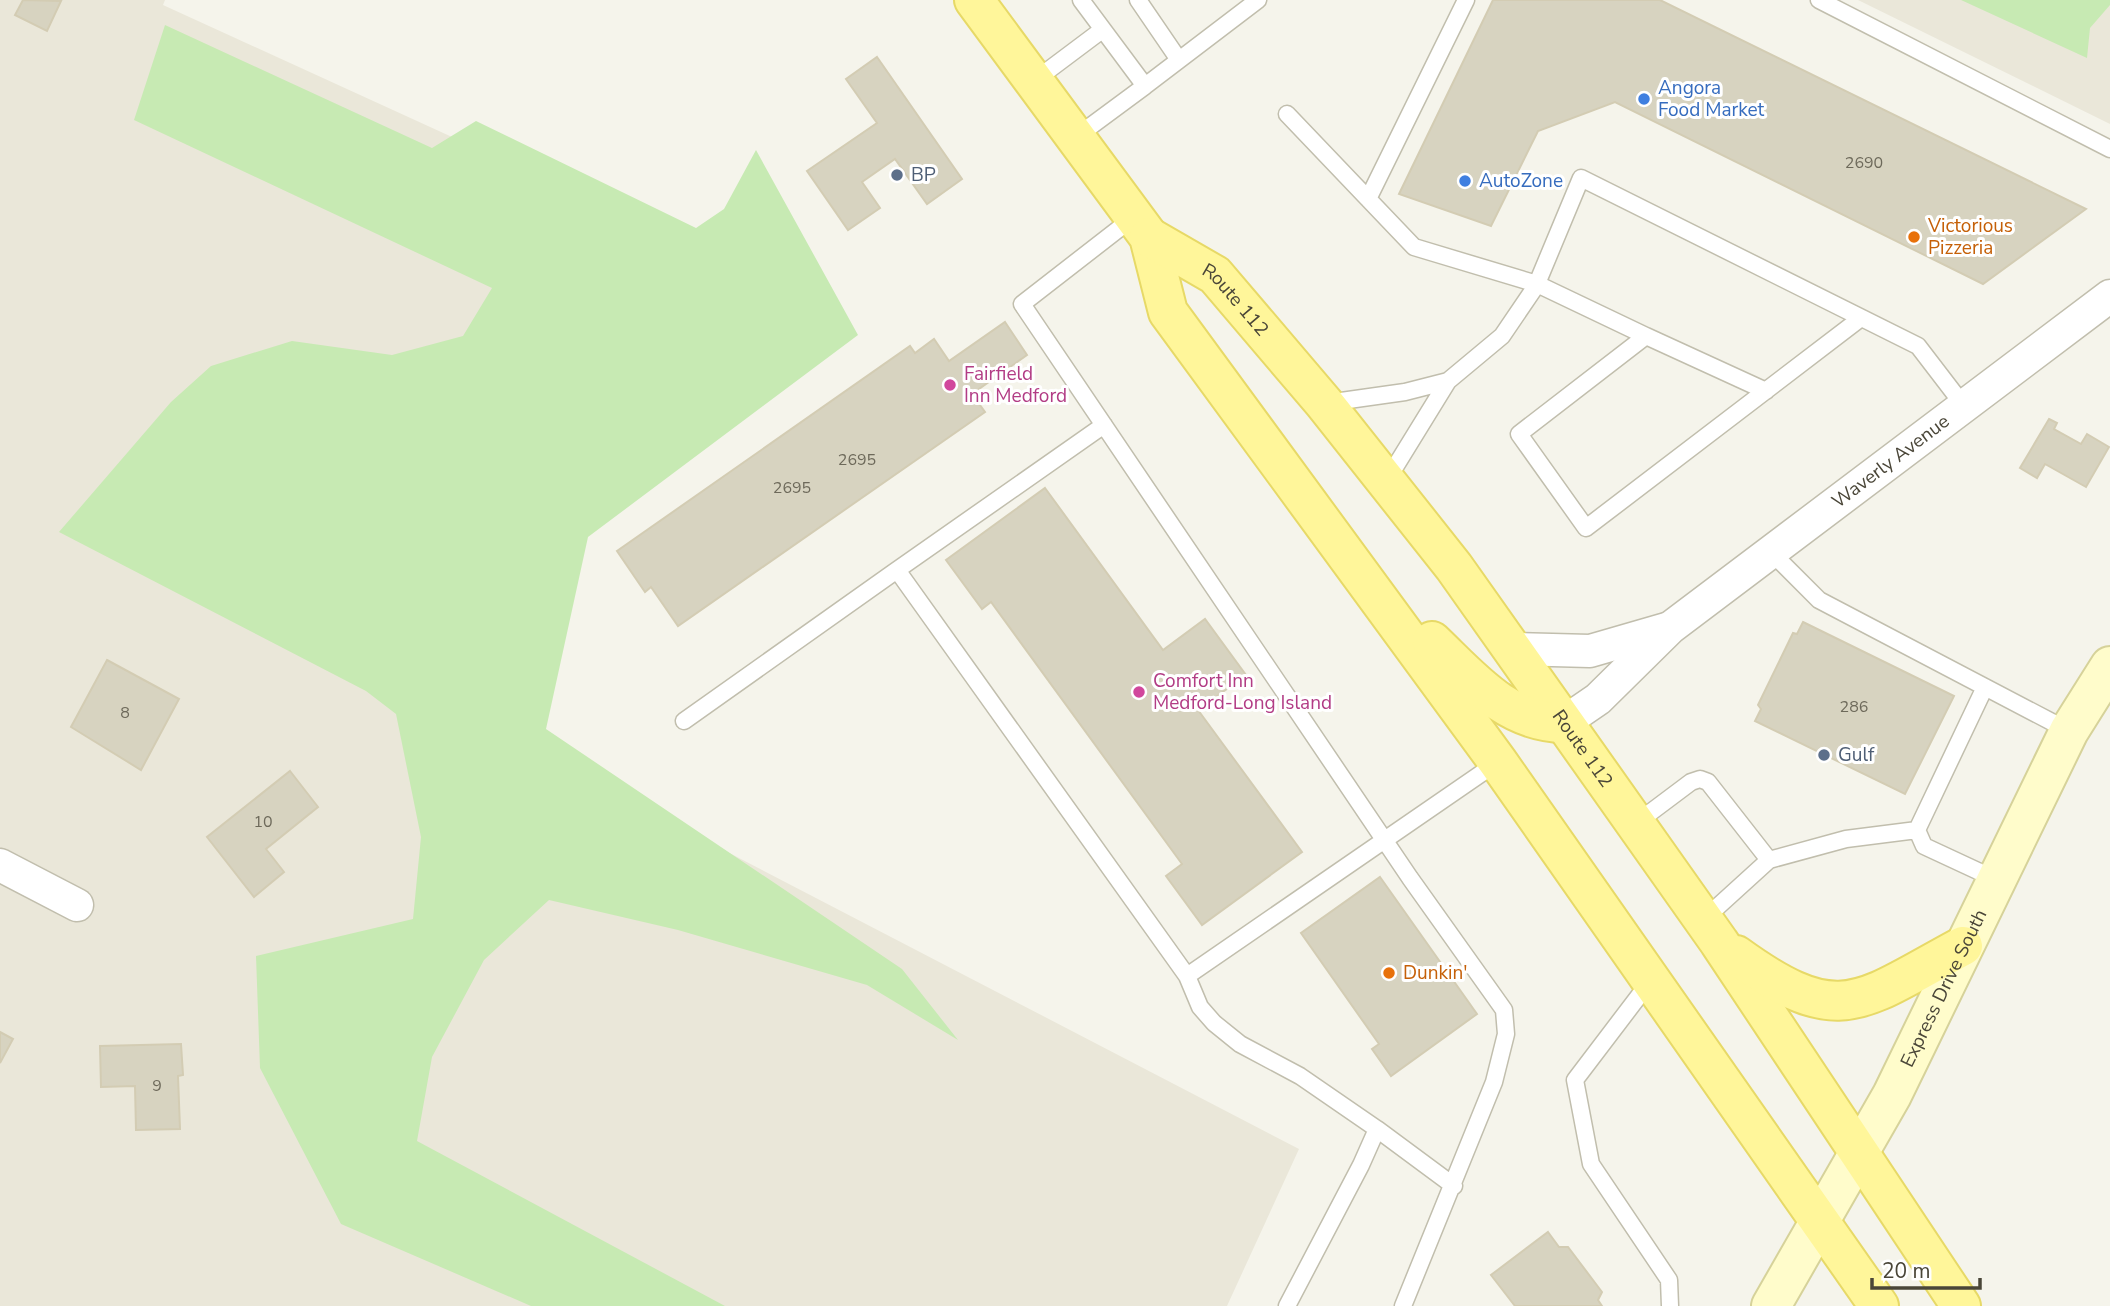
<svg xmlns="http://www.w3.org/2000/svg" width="2110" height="1306" font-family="'Nunito Sans',sans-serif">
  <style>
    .residential { fill: #eae7d9 }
    .green { fill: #c7eab3 }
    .building { fill: #d7d3c0; stroke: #d3ccb3; stroke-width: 2 }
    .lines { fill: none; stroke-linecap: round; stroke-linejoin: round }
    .lane-casing { stroke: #c1bead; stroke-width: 19 }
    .street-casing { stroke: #c1bead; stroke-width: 35 }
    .secondary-casing { stroke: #d6d29a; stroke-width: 42 }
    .primary-casing { stroke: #e7d967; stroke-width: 42 }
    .lane { stroke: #fff; stroke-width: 16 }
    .street { stroke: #fff; stroke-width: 32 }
    .secondary { stroke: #fffccb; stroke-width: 38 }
    .primary { stroke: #fff69a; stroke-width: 38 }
    .shop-dot { fill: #3f7fe0; stroke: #fff; stroke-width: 2.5 }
    .service-dot { fill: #5c6f8a; stroke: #fff; stroke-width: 2.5 }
    .food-dot { fill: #e8710a; stroke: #fff; stroke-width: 2.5 }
    .hotel-dot { fill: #d1479c; stroke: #fff; stroke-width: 2.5 }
    .labels { text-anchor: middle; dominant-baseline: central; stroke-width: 6; stroke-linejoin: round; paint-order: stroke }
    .number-label { font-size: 16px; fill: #6d695a }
    .shop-label { font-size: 19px; fill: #366cbe; stroke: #fff; text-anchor: start }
    .service-label { font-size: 19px; fill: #4e5e75; stroke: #fff; text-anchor: start }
    .food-label { font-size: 19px; fill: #c56008; stroke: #fff; text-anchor: start }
    .street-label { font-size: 19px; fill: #4a4638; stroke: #fff }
    .hotel-label { font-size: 19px; fill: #b23c85; stroke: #fff; text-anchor: start }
  </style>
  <rect width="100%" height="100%" fill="#f5f4eb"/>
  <path class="residential" d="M 0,0 L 165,0 L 163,5 L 682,242 L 568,528 L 512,740 L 1299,1149 L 1227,1306 L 0,1306 Z
    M 1858,0 L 2110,0 L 2110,124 Z"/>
  <path class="green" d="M 1961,0 L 2110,0 L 2110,5 L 2090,28 L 2087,58 Z
    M 165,25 L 432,148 L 476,121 L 696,228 L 724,209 L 756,150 L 858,335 L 588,537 L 546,729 L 902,969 L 958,1040 L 867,985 L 678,930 L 549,900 L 484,960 L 432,1057 L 417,1141 L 725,1306 L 531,1306 L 341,1224 L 260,1068 L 256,956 L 413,919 L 421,837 L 396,714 L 366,691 L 59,532 L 171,402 L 211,366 L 292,341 L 392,355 L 463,336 L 492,288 L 134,120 Z"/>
  <path class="building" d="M 23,0 L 61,1 L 47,31 L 15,15 Z
    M 1493,0 L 1660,0 L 2086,209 L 1983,284 L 1615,102 L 1538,131 L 1491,226 L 1399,194 Z
    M 877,57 L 962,179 L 927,204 L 895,159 L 862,182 L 880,208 L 848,230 L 807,171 L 877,123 L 846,79 Z
    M 1005,322 L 1027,355 L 972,394 L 985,412 L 678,626 L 651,587 L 645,592 L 617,551 L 910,346 L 915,353 L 934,339 L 949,361 Z
    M 2049,419 L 2057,423 L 2054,429 L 2081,444 L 2087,434 L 2109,447 L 2086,487 L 2045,464 L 2037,478 L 2020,468 Z
    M 1045,488 L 1163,650 L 1205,619 L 1246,675 L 1198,710 L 1302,852 L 1202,925 L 1166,876 L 1182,864 L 991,602 L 982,609 L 946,560 Z
    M 1803,622 L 1954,696 L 1905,794 L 1755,721 L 1761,709 L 1758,705 L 1793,633 L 1797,634 Z
    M 107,660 L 179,699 L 141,770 L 71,727 Z
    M 290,771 L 318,807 L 266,849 L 284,872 L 254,897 L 207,837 Z
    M 1380,877 L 1477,1014 L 1391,1076 L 1372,1049 L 1379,1044 L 1301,933 Z
    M 0,1032 L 13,1039 L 0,1063 Z
    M 181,1044 L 183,1075 L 178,1076 L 180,1129 L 136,1130 L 135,1086 L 101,1087 L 100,1046 Z
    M 1548,1232 L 1559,1247 L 1568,1247 L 1602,1292 L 1598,1300 L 1602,1306 L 1515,1306 L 1491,1275 Z"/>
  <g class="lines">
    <defs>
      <path id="lane" d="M 1081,0 L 1145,86 L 1258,0
        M 1138,0 L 1179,60
        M 1819,0 L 2110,149
        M 1034,81 L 1102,30
        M 1287,114 L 1414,247 L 1537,284 L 1646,336 L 1519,434 L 1586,528 L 1861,318
        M 1076,137 L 1145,86
        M 1368,199 L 1466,0
        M 1134,217 L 1022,304 L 1410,878 L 1504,1010 L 1506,1034 L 1494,1082 L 1403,1306
        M 1646,336 L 1766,391
        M 1327,403 L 1405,392 L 1448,381
        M 1104,425 L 897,570 L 1187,976 L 1498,762
        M 1387,480 L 1448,381 L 1502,336 L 1536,286 L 1581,178 L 1918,346 L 1964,406
        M 1771,552 L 1819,600 L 2069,731
        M 1985,687 L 1917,830 L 1924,846 L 1995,879
        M 684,721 L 897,570
        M 1635,824 L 1691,782 L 1700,779 L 1708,782 L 1769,860
        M 1703,920 L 1769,860 L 1846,839 L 1917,830
        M 1187,976 L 1200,1007 L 1214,1023 L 1240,1044 L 1300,1076 L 1377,1129
        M 1651,980 L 1575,1080 L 1591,1164 L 1669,1280 L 1670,1306
        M 1287,1306 L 1361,1165 L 1377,1129 L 1454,1186"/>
      <g id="street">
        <path d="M 1513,649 L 1590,651 L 1666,629"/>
        <path id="s1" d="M 1563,723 L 1598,699 L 1670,628 L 2110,296"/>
        <path d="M 0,865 L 77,905"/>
      </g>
      <g id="secondary">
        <path id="s2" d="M 1771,1306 L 1892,1095 L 2069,731 L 2110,666"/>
      </g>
      <g id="primary">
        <path d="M 974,0 L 1149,237 L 1168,312 L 1498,762 L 1879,1306"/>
        <path id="s3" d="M 1149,237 L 1215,275 L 1324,403 L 1454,567 L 1719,942 L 1961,1306"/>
        <path d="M 1432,641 C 1471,678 1506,722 1563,723"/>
        <path d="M 1736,955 C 1841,1031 1860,1001 1963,946"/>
      </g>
    </defs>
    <use href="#lane" class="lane-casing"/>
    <use href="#street" class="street-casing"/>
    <use href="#secondary" class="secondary-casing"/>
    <use href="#primary" class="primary-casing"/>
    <use href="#lane" class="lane"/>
    <use href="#street" class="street"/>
    <use href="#secondary" class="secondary"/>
    <use href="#primary" class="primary"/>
  </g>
  <g class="shop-dot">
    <circle cx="1644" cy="99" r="7"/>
    <circle cx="1465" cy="181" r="7"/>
  </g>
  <g class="service-dot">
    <circle cx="897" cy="175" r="7"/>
    <circle cx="1824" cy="755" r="7"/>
  </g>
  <g class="food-dot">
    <circle cx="1914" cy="237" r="7"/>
    <circle cx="1389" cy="973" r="7"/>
  </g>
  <g class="hotel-dot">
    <circle cx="950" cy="385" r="7"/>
    <circle cx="1139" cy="692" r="7"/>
  </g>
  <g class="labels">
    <g class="number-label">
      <text x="1864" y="163">2690</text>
      <text x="857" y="460">2695</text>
      <text x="792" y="488">2695</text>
      <text x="1854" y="707">286</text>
      <text x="125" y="713">8</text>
      <text x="263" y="822">10</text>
      <text x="157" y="1086">9</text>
    </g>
    <g class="shop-label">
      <text x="1658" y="88">Angora<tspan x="1658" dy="22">Food Market</tspan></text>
      <text x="1479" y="181">AutoZone</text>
    </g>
    <g class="service-label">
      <text x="911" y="175">BP</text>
      <text x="1838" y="755">Gulf</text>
    </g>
    <g class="food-label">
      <text x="1928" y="226">Victorious<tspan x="1928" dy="22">Pizzeria</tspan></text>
      <text x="1403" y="973">Dunkin'</text>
    </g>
    <g class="street-label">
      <text stroke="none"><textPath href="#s3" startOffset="108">Route 112</textPath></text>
      <text stroke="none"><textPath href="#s1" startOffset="420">Waverly Avenue</textPath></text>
      <text stroke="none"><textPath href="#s3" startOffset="676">Route 112</textPath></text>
      <text stroke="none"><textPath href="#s2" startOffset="362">Express Drive South</textPath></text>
    </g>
    <g class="hotel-label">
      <text x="964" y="374">Fairfield<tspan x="964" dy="22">Inn Medford</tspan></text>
      <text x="1153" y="681">Comfort Inn<tspan x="1153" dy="22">Medford-Long Island</tspan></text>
    </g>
  </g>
  <path d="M1872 1278v10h108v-10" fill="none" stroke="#4a4638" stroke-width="3.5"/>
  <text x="1882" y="1278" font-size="21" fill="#4a4638" stroke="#ffffff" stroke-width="5" paint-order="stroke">20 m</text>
</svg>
